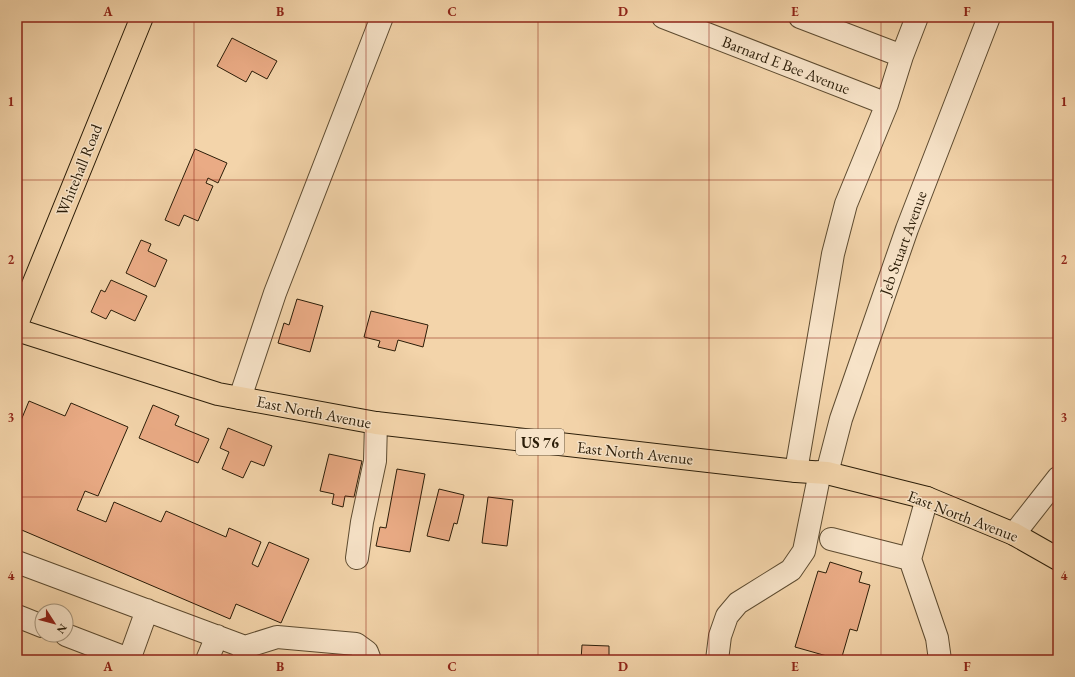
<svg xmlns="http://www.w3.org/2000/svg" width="1075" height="677" font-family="'EB Garamond',serif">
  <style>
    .building { fill: #eaab85; stroke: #2b1d08 }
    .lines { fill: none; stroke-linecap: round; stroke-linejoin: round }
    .minor-casing { stroke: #5d4b30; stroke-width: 24 }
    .major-casing { stroke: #2b1d08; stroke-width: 24 }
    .minor { stroke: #f7e3c8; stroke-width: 22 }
    .major { stroke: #f3d4aa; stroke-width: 22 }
    .grid { fill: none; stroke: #8f2418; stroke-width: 1; stroke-opacity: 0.55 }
    .labels { text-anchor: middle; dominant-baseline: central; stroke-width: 3; stroke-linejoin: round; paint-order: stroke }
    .shield { fill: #f7e3c8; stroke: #685842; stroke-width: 1 }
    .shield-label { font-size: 15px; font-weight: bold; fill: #2b1d08 }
    .street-label { font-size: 16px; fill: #2b1d08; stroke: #f7e3c8 }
    .neatline { fill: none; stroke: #8f2418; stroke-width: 1.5 }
    .grid-label { font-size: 13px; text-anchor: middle; font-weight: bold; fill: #8f2418 }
  </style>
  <rect width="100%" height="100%" fill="#f3d4aa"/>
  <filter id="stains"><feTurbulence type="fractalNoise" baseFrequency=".005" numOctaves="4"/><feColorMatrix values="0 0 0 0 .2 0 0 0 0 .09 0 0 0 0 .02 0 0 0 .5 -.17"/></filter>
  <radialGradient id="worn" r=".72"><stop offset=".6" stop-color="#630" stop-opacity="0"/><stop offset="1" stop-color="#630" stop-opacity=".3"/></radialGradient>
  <path class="building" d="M 232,38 L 277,61 L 267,79 L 252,71 L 246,82 L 217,66 Z
    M 195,149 L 227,163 L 218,183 L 208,178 L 206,183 L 213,186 L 198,221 L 184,215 L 179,226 L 165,220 Z
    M 141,240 L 151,244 L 148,251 L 167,260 L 155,287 L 126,273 Z
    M 111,280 L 147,296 L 135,321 L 111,310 L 106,319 L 91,312 L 101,290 L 105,292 Z
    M 297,299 L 323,306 L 310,352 L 278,343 L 284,323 L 289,325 Z
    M 371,311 L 428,325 L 423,347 L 398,340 L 395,351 L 378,347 L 380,341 L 364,337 Z
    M 29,401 L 65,416 L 71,403 L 128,427 L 98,496 L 85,491 L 77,510 L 106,522 L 114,502 L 161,522 L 166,511 L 226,537 L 229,528 L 261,542 L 252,564 L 258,567 L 269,542 L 309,559 L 281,623 L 236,604 L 230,619 L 17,528 L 17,430 Z
    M 153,405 L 179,416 L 175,425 L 209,439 L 198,463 L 139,438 Z
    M 228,428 L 272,446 L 264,466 L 251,461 L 243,478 L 222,469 L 229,452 L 220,448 Z
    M 329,454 L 362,461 L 354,497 L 345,496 L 343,507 L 332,504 L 334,494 L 320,491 Z
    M 397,469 L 425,474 L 410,552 L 376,546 L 380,527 L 386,528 Z
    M 439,489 L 464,495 L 457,524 L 454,523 L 449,541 L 427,536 Z
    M 488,497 L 513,500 L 507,546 L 482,543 Z
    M 830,562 L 862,572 L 859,582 L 870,585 L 857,631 L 850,629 L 841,660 L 795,647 L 818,571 L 826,573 Z
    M 582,645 L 609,646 L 609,660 L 581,660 Z"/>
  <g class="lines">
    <defs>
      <path id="minor" d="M 663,17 L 887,104
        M 800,17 L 902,56
        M 240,398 L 275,293 L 382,17
        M 796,471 L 833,254 L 846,204 L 887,104 L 902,56 L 917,17
        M 827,473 L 841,419 L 907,229 L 989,17
        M 927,498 L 910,559 L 937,638 L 940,660
        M 1014,534 L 1058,478
        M 831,539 L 910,559
        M 357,558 L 362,522 L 375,461 L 376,423
        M 17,562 L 245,647 L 243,660
        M 17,616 L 42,626
        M 66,635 L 131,660
        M 245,647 L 277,637 L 356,644 L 367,652 L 370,660
        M 129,660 L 147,610
        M 207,660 L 217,636
        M 717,660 L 720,636 L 727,616 L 738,603 L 791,570 L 804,551 L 820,472"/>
      <path id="major" d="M 17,324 L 142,17
        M 17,330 L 218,394 L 376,423 L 796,471 L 827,473 L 927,498 L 1014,534 L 1058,559"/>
    </defs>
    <use href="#minor" class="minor-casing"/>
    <use href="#major" class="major-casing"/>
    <use href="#minor" class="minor"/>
    <use href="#major" class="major"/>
  </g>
  <path class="grid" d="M 194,17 L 194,660M 366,17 L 366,660M 538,17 L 538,660M 709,17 L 709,660M 881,17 L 881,660M 17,180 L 1058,180M 17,338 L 1058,338M 17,497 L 1058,497"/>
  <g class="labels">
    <rect class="shield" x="516" y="429" width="48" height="26" rx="3"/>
    <g class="shield-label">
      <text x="540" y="442">US 76</text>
    </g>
    <g class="street-label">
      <text transform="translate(786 65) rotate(21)">Barnard E Bee Avenue</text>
      <text transform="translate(79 170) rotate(-68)">Whitehall Road</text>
      <text transform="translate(903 243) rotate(-70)">Jeb Stuart Avenue</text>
      <text transform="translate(314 412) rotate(11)">East North Avenue</text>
      <text transform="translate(635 453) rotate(6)">East North Avenue</text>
      <text transform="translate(963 516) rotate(21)">East North Avenue</text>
    </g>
  </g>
  <rect width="1075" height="677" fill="none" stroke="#f3d4aa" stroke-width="44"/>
  <g transform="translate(54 623) rotate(126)"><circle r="19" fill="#f7e3c8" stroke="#a5947b"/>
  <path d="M0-3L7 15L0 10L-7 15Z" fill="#8f2418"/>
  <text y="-6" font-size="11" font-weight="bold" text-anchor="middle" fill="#2b1d08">N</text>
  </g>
  <rect x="22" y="22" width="1031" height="633" class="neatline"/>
  <g class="grid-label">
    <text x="108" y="16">A</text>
    <text x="280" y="16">B</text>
    <text x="452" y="16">C</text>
    <text x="623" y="16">D</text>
    <text x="795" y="16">E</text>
    <text x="967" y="16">F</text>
    <text x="11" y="106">1</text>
    <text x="1064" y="106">1</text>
    <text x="11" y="264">2</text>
    <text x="1064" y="264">2</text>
    <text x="11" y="422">3</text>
    <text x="1064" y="422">3</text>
    <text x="11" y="580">4</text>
    <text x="1064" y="580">4</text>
    <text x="108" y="671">A</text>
    <text x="280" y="671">B</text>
    <text x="452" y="671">C</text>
    <text x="623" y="671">D</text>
    <text x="795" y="671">E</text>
    <text x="967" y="671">F</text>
  </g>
  <rect width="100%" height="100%" filter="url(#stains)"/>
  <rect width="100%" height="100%" fill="url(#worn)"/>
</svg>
